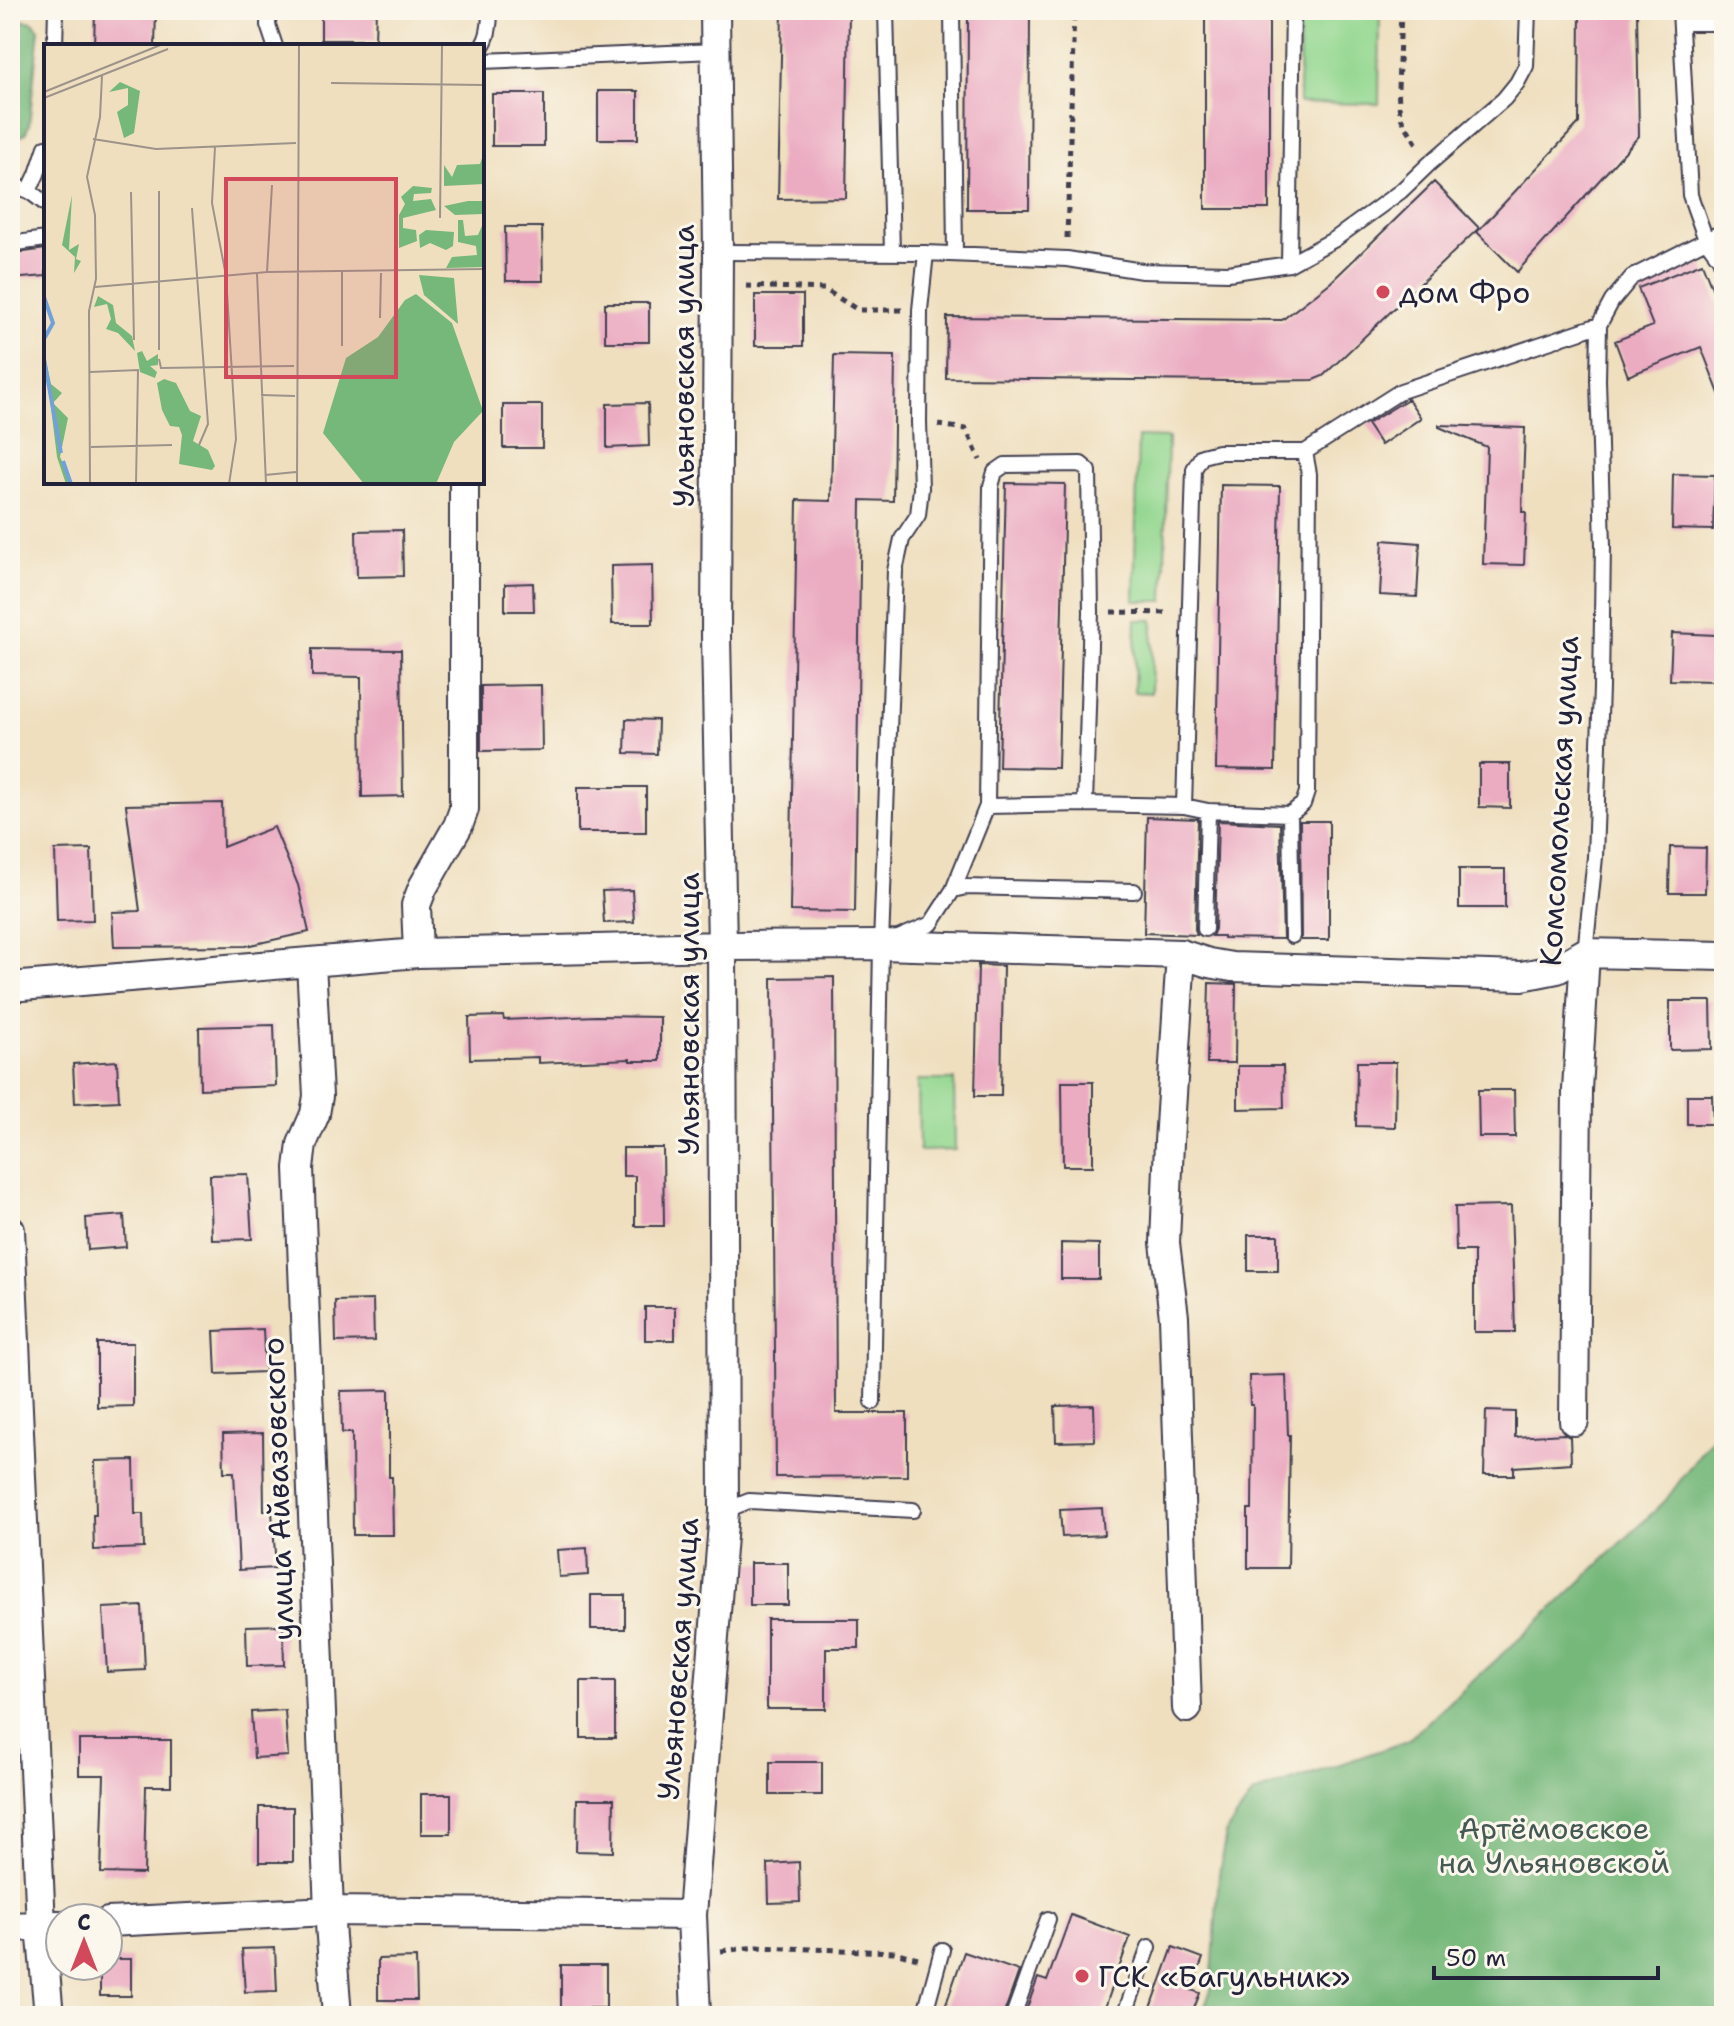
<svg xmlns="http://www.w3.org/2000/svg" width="1734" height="2026" font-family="'Shantell Sans',sans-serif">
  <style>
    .green { fill: #93d78f; stroke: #5a7c65; stroke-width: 2 }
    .forest { fill: #76b87a; stroke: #4c6d5a; stroke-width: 2 }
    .building { fill: #ebacc2 }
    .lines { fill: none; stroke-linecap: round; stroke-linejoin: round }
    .service-casing { stroke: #413e4f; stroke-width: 18 }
    .minor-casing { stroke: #413e4f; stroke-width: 32 }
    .path { stroke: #413e4f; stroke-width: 5; stroke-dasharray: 6 6; stroke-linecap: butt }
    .service { stroke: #fff; stroke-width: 14 }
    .minor { stroke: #fff; stroke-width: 28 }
    .poi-dot { fill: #d1495b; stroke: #fbf7ec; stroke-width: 3 }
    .labels { text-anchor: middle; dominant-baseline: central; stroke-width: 6; stroke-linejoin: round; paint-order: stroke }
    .poi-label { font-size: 30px; fill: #22223b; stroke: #fbf7ec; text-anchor: start }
    .street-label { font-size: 30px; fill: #22223b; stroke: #fbf7ec }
    .park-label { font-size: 30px; fill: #445854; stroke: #fbf7ec }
    .inset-river { fill: none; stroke: #71a1db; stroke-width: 4 }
    .inset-road { fill: none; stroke: #9d938a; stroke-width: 2 }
    .view { fill: #d1495b; fill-opacity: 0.15; stroke: #d1495b; stroke-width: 4 }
    .inset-edge { fill: none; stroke: #22223b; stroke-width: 4 }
  </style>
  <rect width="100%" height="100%" fill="#fbf7ec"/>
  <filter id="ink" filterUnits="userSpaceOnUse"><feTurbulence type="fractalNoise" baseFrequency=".0125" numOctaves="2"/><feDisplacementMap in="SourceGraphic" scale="16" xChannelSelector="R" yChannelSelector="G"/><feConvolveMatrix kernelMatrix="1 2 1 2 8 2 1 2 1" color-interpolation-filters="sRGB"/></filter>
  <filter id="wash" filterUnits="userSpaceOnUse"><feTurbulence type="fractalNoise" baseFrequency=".006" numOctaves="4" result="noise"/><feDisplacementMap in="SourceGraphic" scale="32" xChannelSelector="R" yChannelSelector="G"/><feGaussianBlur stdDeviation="1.8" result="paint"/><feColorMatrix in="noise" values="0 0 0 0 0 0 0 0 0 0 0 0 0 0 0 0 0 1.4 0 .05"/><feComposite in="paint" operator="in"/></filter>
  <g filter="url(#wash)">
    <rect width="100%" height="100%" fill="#efdfbf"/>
    <path class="green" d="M 1300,10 L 1380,10 L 1379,104 L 1299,103 Z
      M 1138,437 L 1168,438 L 1164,601 L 1134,601 Z
      M 1136,620 L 1153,620 L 1151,693 L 1134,692 Z
      M 918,1080 L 954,1080 L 955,1150 L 919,1151 Z"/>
    <path class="forest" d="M 10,19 L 33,22 L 39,29 L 29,125 L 25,134 L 10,142 Z
      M 1724,1421 L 1724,2016 L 1201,2016 L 1211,1990 L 1219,1874 L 1226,1832 L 1253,1794 L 1407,1741 L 1550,1611 L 1665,1501 Z"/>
    <g id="blocks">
      <path class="building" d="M 95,10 L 156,10 L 155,46 L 94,46 Z
        M 321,10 L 376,10 L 375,40 L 321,40 Z
        M 782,10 L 849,10 L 846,198 L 778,199 Z
        M 968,10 L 1030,10 L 1029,209 L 967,209 Z
        M 1205,10 L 1269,10 L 1269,209 L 1205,209 Z
        M 1580,10 L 1637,10 L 1639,136 L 1517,272 L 1477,232 L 1579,123 Z
        M 598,91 L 638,91 L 638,139 L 598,139 Z
        M 492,94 L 544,94 L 544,146 L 492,146 Z
        M 1434,182 L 1479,228 L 1323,376 L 1313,380 L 1231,381 L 946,378 L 947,317 L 1282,320 L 1331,282 Z
        M 505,227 L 542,227 L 543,281 L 506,281 Z
        M 46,249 L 46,276 L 10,279 L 10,254 Z
        M 1702,263 L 1724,318 L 1724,400 L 1722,401 L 1701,347 L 1628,376 L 1615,341 L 1653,326 L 1638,288 Z
        M 755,295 L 803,295 L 803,346 L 755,346 Z
        M 605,303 L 649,303 L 649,342 L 605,342 Z
        M 834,355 L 895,356 L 893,501 L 861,500 L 855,912 L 790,911 L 797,500 L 831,501 Z
        M 1408,399 L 1421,418 L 1381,445 L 1367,424 Z
        M 648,403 L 649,446 L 607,448 L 607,404 Z
        M 503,405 L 542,405 L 542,448 L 503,448 Z
        M 1439,425 L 1525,428 L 1522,512 L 1526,512 L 1524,565 L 1483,564 L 1487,447 L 1439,427 Z
        M 1673,474 L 1715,475 L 1713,530 L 1672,529 Z
        M 1006,483 L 1065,484 L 1058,768 L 999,767 Z
        M 1221,485 L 1280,486 L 1275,770 L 1216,769 Z
        M 402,530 L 403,576 L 357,577 L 356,531 Z
        M 1383,540 L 1420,543 L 1417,597 L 1380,595 Z
        M 652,565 L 653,624 L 612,624 L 611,566 Z
        M 533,583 L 534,611 L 505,611 L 505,584 Z
        M 1672,633 L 1716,635 L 1714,681 L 1670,680 Z
        M 312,649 L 401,650 L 403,796 L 362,797 L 361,677 L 312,676 Z
        M 541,685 L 542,750 L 481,751 L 481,686 Z
        M 626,719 L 658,720 L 657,754 L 625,753 Z
        M 1479,764 L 1510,764 L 1510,808 L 1479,807 Z
        M 578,787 L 646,787 L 646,832 L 578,832 Z
        M 222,803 L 223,847 L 274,827 L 298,885 L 309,932 L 246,946 L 114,947 L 112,912 L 140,911 L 126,805 Z
        M 1147,817 L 1198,819 L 1195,929 L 1197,935 L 1144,933 Z
        M 1218,821 L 1280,824 L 1283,939 L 1223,938 L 1223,936 L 1212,936 L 1215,929 Z
        M 1300,821 L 1329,821 L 1329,940 L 1301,940 Z
        M 1670,847 L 1706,848 L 1705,893 L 1669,893 Z
        M 91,849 L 93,920 L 57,921 L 55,850 Z
        M 1459,869 L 1505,869 L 1505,908 L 1459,908 Z
        M 632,890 L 634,922 L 604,923 L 602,891 Z
        M 978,965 L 1003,966 L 1001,1096 L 975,1096 Z
        M 834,977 L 836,1413 L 907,1413 L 907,1476 L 776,1477 L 772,978 Z
        M 1209,983 L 1236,984 L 1235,1063 L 1207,1063 Z
        M 1670,1001 L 1711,1001 L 1712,1049 L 1670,1050 Z
        M 503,1016 L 504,1020 L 596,1016 L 660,1017 L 660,1061 L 630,1061 L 630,1059 L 538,1063 L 538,1057 L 470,1059 L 469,1017 Z
        M 274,1025 L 276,1086 L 200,1089 L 199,1027 Z
        M 117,1061 L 119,1101 L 75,1103 L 73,1064 Z
        M 1357,1062 L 1396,1062 L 1395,1127 L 1356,1126 Z
        M 1238,1066 L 1283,1066 L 1284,1108 L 1238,1109 Z
        M 1062,1082 L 1093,1082 L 1093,1166 L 1063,1166 Z
        M 1478,1090 L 1514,1090 L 1515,1137 L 1479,1137 Z
        M 1687,1095 L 1712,1095 L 1713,1124 L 1687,1124 Z
        M 623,1148 L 663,1148 L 664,1226 L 635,1226 L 635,1176 L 623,1176 Z
        M 248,1174 L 252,1239 L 212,1240 L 210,1175 Z
        M 1511,1206 L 1515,1332 L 1474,1332 L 1474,1251 L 1456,1251 L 1455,1207 Z
        M 124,1215 L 126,1247 L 88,1250 L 86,1218 Z
        M 1248,1235 L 1278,1235 L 1278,1271 L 1248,1271 Z
        M 1061,1243 L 1099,1244 L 1099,1279 L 1061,1279 Z
        M 373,1300 L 374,1341 L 336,1342 L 335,1301 Z
        M 645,1307 L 675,1307 L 675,1340 L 645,1340 Z
        M 263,1329 L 265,1372 L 216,1374 L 214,1331 Z
        M 97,1343 L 133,1343 L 133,1406 L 97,1407 Z
        M 1286,1375 L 1288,1435 L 1290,1435 L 1288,1568 L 1248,1568 L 1248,1509 L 1252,1509 L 1253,1405 L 1250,1405 L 1249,1376 Z
        M 389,1390 L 389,1477 L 392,1477 L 393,1535 L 353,1535 L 352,1433 L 342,1433 L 341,1391 Z
        M 1094,1405 L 1095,1441 L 1056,1442 L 1055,1406 Z
        M 1486,1411 L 1515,1412 L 1515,1437 L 1564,1434 L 1570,1437 L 1571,1463 L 1514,1467 L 1514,1475 L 1484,1475 Z
        M 263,1433 L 264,1511 L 272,1511 L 276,1568 L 239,1570 L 234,1472 L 224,1472 L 223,1434 Z
        M 134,1460 L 135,1514 L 143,1514 L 144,1548 L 94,1550 L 93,1515 L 96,1515 L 95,1461 Z
        M 1102,1508 L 1104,1535 L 1062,1537 L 1060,1510 Z
        M 587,1548 L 588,1575 L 559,1577 L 557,1550 Z
        M 750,1563 L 788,1563 L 788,1605 L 750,1605 Z
        M 591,1595 L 625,1595 L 625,1629 L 591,1629 Z
        M 142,1606 L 145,1670 L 107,1672 L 103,1608 Z
        M 767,1619 L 859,1619 L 859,1648 L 826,1648 L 826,1709 L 767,1709 Z
        M 283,1625 L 284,1665 L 247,1666 L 246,1626 Z
        M 581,1681 L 615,1681 L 615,1738 L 581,1738 Z
        M 285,1710 L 288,1756 L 254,1758 L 251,1712 Z
        M 79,1740 L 171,1740 L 171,1786 L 146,1786 L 144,1874 L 101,1873 L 104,1775 L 79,1775 Z
        M 770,1762 L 822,1762 L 822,1795 L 770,1795 Z
        M 421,1794 L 451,1794 L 451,1834 L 421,1834 Z
        M 577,1799 L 614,1799 L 613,1852 L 576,1851 Z
        M 259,1807 L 293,1807 L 293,1862 L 259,1862 Z
        M 799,1862 L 800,1902 L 769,1903 L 768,1864 Z
        M 1071,1915 L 1130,1937 L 1102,2016 L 1024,2016 L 1038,1978 L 1047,1981 Z
        M 1173,1947 L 1203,1958 L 1191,1990 L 1200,1993 L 1191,2016 L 1148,2016 Z
        M 275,1948 L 277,1991 L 245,1992 L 242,1949 Z
        M 964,1952 L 1019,1971 L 1003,2016 L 942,2016 Z
        M 416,1958 L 417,2000 L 378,2000 L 378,1959 Z
        M 108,1959 L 131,1959 L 131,1996 L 100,1996 L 100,1966 L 108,1966 Z
        M 561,1965 L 606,1965 L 606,2008 L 561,2008 Z"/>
    </g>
  </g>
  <g filter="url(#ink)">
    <use href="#blocks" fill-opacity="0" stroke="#413e4f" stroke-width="2"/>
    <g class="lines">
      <defs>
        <path id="service" d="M 269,10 L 268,25 L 275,46
          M 886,10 L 892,253
          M 952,10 L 955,254
          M 1680,10 L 1690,195 L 1706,240 L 1720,259 L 1724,271
          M 1681,23 L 1724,23
          M 55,46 L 56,10
          M 482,46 C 489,37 490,22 490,10
          M 482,61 L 715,51
          M 10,184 L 29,191 L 46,204
          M 29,191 L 37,174 L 46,147
          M 10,244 L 46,239
          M 718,252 L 926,253 L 1067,259 L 1142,271 L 1228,273 L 1289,264 L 1335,239 L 1401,191 L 1429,164 L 1504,99 L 1517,83 L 1526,66 L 1528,10
          M 1289,264 L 1293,10
          M 1305,452 L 1401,391 L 1599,325
          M 987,806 L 1085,804 L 1184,806 L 1208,811 L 1290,814 L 1303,804 L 1307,792 L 1309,474 L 1305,452 L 1218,452 L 1202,456 L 1194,469 L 1184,806
          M 1290,814 L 1292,936
          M 953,890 L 966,887 L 1134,891
          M 1205,929 L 1208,811
          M 896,939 L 931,924 L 953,890 L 987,806 L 991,486 L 995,472 L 1005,465 L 1081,464 L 1089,471 L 1091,612 L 1085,804
          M 1585,953 L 1595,857 L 1601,688 L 1603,545 L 1598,380 L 1599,325 L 1612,301 L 1632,277 L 1724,231
          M 873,1402 L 881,945 L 895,571 L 902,539 L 918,515 L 921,488 L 919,422 L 920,310 L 926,253
          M 724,1511 L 749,1501 L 913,1510
          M 924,2016 L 942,1950
          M 1013,2016 L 1048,1919
          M 1124,2016 L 1149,1947"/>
        <path id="minor" d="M 418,953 L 416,905 L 423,887 L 458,826 L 464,809 L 464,482
          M 1181,954 L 1169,1142 L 1165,1243 L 1174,1317 L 1187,1708
          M 311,963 L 318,1096 L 315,1114 L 302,1144 L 299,1168 L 329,1911 L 337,2016
          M 10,987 L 418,953 L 722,946 L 881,945 L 1181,954 L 1209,963 L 1232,967 L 1522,976 L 1557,969 L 1585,953 L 1724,956
          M 10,1230 L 41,1926 L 49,2016
          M 1574,1421 L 1577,1090 L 1585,953
          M 108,1922 L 329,1911 L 692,1915
          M 10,1927 L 59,1925
          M 696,2016 L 692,1915 L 724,1511 L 722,946 L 716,636 L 718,252 L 715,10"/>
      </defs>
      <use href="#service" class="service-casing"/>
      <use href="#minor" class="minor-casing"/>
      <path class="path" d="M 1401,10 L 1398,89 L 1400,116 L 1418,146
        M 1067,238 L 1074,10
        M 746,286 L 824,289 L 858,310 L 902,310
        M 938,425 L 966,429 L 980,460
        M 1111,612 L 1169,613
        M 721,1951 L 757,1947 L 894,1952 L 918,1958"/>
      <use href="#service" class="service"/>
      <use href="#minor" class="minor"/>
    </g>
  </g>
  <g class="poi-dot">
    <circle cx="1383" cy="292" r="8"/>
    <circle cx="1082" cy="1976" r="8"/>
  </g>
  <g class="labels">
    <g class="poi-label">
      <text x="1399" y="292">дом Фро</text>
      <text x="1098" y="1976">ГСК «Багульник»</text>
    </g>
    <g class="street-label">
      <text transform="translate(683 366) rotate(-90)">Ульяновская улица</text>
      <text transform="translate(1559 801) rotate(-87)">Комсомольская улица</text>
      <text transform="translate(688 1014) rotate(-90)">Ульяновская улица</text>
      <text transform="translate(278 1489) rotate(-92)">улица Айвазовского</text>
      <text transform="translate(678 1659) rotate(-86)">Ульяновская улица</text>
    </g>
    <g class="park-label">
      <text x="1554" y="1828">Артёмовское<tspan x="1554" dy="34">на Ульяновской</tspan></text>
    </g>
  </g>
  <g transform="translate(44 44)">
    <rect width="440" height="440" fill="#efdfbf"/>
    <path d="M 76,38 L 96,47 L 90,89 L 80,94 L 73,68 L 84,61 L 84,44 L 65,48 ZM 440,108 L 440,140 L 400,142 L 400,121 L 408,133 L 413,121 L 436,120 ZM 369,142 L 388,144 L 387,149 L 370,150 L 369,157 L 387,155 L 392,166 L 359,174 L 359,184 L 372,186 L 373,197 L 355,204 L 355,171 L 361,160 L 357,153 ZM 28,151 L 25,206 L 35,200 L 32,215 L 37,217 L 30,229 L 31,213 L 18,201 ZM 424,157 L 440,157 L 440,170 L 411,171 L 400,162 ZM 414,176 L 419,176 L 421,192 L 434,191 L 440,177 L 440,223 L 402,224 L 408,213 L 433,211 L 432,202 L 414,198 ZM 382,186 L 410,188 L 409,202 L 402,206 L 386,199 L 376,204 L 375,191 ZM 375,231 L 410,234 L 414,280 L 380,251 ZM 372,250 L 408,279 L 439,367 L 410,398 L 392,440 L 320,440 L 279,389 L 302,314 L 334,293 L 361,256 ZM 54,252 L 69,261 L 72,279 L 88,292 L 91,307 L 74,289 L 62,285 L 67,275 L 63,260 L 50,263 ZM 0,307 L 7,340 L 18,349 L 9,359 L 24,374 L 16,413 L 29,440 L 22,440 L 13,413 ZM 98,307 L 103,317 L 114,310 L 114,321 L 106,322 L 113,328 L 111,334 L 96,328 L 93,309 ZM 120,335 L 132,339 L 146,367 L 157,372 L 149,397 L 164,406 L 171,422 L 168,426 L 135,420 L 138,391 L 135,383 L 126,382 L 118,366 L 113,339 Z" fill="#76b87a"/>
    <path class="inset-river" d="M 0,253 L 9,279 L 0,295M 0,315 L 17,409M 19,417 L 27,440"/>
    <path class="inset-road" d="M 287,39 L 440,41M 0,48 L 119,0M 0,54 L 124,5M 49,95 L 112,105 L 252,99M 171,103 L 168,159 L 182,232 L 192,395 L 185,440M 115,147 L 115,306M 87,148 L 90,296M 148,164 L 164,380 L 155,401M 396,174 L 398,0M 223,228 L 228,141M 298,228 L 298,302M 213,229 L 222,440M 51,243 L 223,228 L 440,225M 336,274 L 337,229M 115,315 L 117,324 L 250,322M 46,328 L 94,326 L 92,440M 217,351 L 251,352M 47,403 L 128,401M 221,431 L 252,428M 46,440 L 45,267 L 52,235 L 51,171 L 43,133 L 56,73 L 58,32M 253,440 L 255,0"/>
    <path class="view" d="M 182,135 L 352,135 L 352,333 L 182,333 Z"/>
    <rect width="440" height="440" class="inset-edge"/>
  </g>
  <rect width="1734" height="2026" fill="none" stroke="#fbf7ec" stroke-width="40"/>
  <g transform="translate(84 1942)"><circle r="38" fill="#fbf7ec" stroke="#a4a2a5" stroke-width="2"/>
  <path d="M0-6L14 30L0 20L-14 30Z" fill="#d1495b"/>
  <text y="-12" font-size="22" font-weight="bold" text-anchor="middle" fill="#22223b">С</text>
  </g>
  <path d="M1434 1966v12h224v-12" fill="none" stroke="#22223b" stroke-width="4"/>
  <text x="1446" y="1966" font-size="24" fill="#22223b" stroke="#fbf7ec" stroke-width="6" paint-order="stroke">50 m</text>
</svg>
